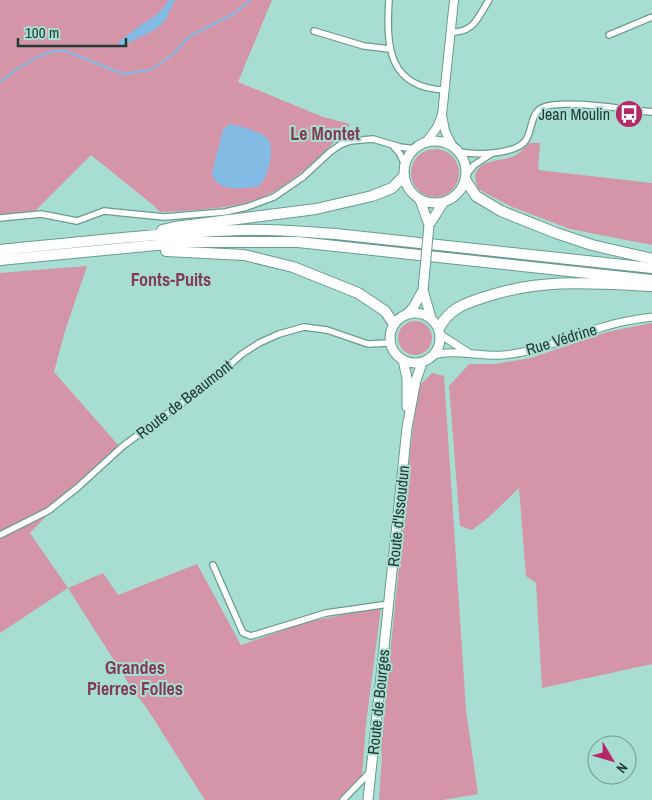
<svg xmlns="http://www.w3.org/2000/svg" width="652" height="800" font-family="'Archivo Narrow',sans-serif">
  <style>
    .green { fill: #d395a7 }
    .water { fill: #82bce5 }
    .lines { fill: none; stroke-linecap: round; stroke-linejoin: round }
    .stream { stroke: #82bce5; stroke-width: 2 }
    .minor-casing { stroke: #689c91; stroke-width: 8 }
    .tertiary-casing { stroke: #689c91; stroke-width: 9 }
    .secondary-casing { stroke: #689c91; stroke-width: 10 }
    .primary-casing { stroke: #689c91; stroke-width: 11 }
    .trunk-casing { stroke: #689c91; stroke-width: 12 }
    .minor { stroke: #fff; stroke-width: 5.5 }
    .tertiary { stroke: #fff; stroke-width: 7 }
    .secondary { stroke: #fff; stroke-width: 8 }
    .primary { stroke: #fff; stroke-width: 9 }
    .trunk { stroke: #fff; stroke-width: 10 }
    .primary-bridge-casing { stroke: #689c91; stroke-width: 11; stroke-linecap: butt }
    .primary-bridge { stroke: #fff; stroke-width: 9 }
    .labels { text-anchor: middle; dominant-baseline: central; stroke-width: 4; stroke-linejoin: round; paint-order: stroke }
    .poi-label { font-size: 16px; fill: #243a35; stroke: #a8ded1; text-anchor: end }
    .street-label { font-size: 16px; fill: #243a35; stroke: #a8ded1 }
    .neighbourhood-label { font-size: 18px; font-weight: bold; fill: #823c55; stroke: #a8ded1 }
  </style>
  <rect width="100%" height="100%" fill="#a8ded1"/>
  <path class="green" d="M 0,0 L 272,0 L 238,82 L 323,117 L 350,124 C 330,149 290,187 259,199 C 231,209 189,211 160,212 L 153,205 L 91,155 L 28,218 L 0,221 Z
    M 529,143 L 540,143 L 538,170 L 652,183 L 652,245 L 570,229 L 512,207 L 478,189 C 465,157 502,163 516,155 C 521,152 525,147 529,143 Z
    M411 173a24 24 0 1 1 48 0a24 24 0 1 1-48 0Z
    M 87,266 L 65,331 L 54,372 L 119,446 L 76,485 L 30,533 L 68,588 L 103,573 L 118,595 L 197,564 L 241,645 L 307,622 L 381,607 L 366,724 L 362,775 L 339,800 L 205,800 L 146,707 L 134,692 L 68,588 L 0,633 L 0,273 Z
    M398 338a17 17 0 1 1 34 0a17 17 0 1 1-34 0Z
    M 652,323 L 652,664 L 542,688 L 536,583 L 526,576 L 519,488 L 488,518 L 472,530 L 460,526 L 449,386 L 469,364 L 495,364 L 531,358 L 607,332 Z
    M 432,373 L 444,376 L 466,710 L 478,794 L 443,800 L 379,800 L 382,757 L 381,747 L 413,425 L 420,385 Z"/>
  <path class="water" d="M 169,0 L 175,0 L 171,9 L 169,11 C 166,31 135,37 121,47 L 118,43 C 125,37 132,31 140,26 C 152,18 161,13 169,0 Z
    M 229,124 C 238,125 260,132 266,137 C 277,146 268,181 257,187 C 242,188 216,193 212,173 L 223,130 Z"/>
  <g class="lines">
    <path class="stream" d="M 0,82 L 17,69 L 40,56 L 54,51 L 66,51 L 123,74 L 151,70 L 172,55 L 190,36 L 235,13 L 250,0"/>
    <defs>
      <path id="minor" d="M 389,0 C 386,46 388,88 445,90
        M 314,31 L 364,46 L 390,49
        M 451,32 C 474,33 478,17 489,0
        M 609,35 L 652,17
        M 394,147 L 400,154 L 405,165
        M 460,152 C 476,155 516,155 526,140 C 533,129 530,112 544,107 C 564,99 628,110 652,112
        M 467,174 L 474,165 L 491,154
        M 0,218 L 41,214 L 77,221 L 104,211 L 164,217 L 225,212 L 247,207 L 274,197 L 303,177 L 330,152 L 340,145 L 350,141 L 373,139 L 400,147 L 415,149
        M 0,535 L 48,511 L 77,488 L 123,446 L 209,383 L 242,354 L 259,343 L 279,334 L 304,327 L 327,330 L 368,344 L 390,343
        M 213,565 L 243,633 L 251,636 L 326,613 L 389,604
        M 343,800 L 371,771"/>
      <path id="tertiary" d="M 441,335 L 469,353
        M 435,355 C 452,349 483,357 503,355 C 538,352 570,336 603,327 C 619,322 636,319 652,317"/>
      <path id="secondary" d="M 442,115 L 445,131 L 452,145
        M 426,142 L 436,129 L 442,115 L 454,0"/>
      <path id="primary" d="M404 172a31 31 0 1 1 62 0a31 31 0 1 1-62 0Z
        M 420,200 L 429,225
        M 429,225 L 443,203
        M 423,290 L 431,318
        M390 338a25 25 0 1 1 50 0a25 25 0 1 1-50 0Z
        M 406,315 L 413,308 L 423,290
        M 403,360 L 407,378 L 407,407
        M 368,800 L 407,428 L 416,380 L 422,363"/>
      <path id="trunk" d="M 466,181 L 476,196 L 501,211 L 556,233 L 592,245 L 652,259
        M 162,230 L 175,227 L 316,209 L 372,196 L 392,188 L 404,176
        M 0,250 C 80,242 160,233 240,230 C 272,229 304,232 336,234 L 652,268
        M 166,251 L 244,255 L 293,267 L 358,293 L 385,311 L 394,324
        M 0,260 L 188,242 L 298,242 L 652,280
        M 439,328 C 450,308 464,304 485,297 C 542,278 593,283 652,286"/>
    </defs>
    <use href="#minor" class="minor-casing"/>
    <use href="#tertiary" class="tertiary-casing"/>
    <use href="#secondary" class="secondary-casing"/>
    <use href="#primary" class="primary-casing"/>
    <use href="#trunk" class="trunk-casing"/>
    <use href="#minor" class="minor"/>
    <use href="#tertiary" class="tertiary"/>
    <use href="#secondary" class="secondary"/>
    <use href="#primary" class="primary"/>
    <use href="#trunk" class="trunk"/>
    <defs>
      <path id="primary-bridge" d="M 423,290 L 429,225"/>
    </defs>
    <use href="#primary-bridge" class="primary-bridge-casing"/>
    <use href="#primary-bridge" class="primary-bridge"/>
  </g>
  <defs>
    <symbol id="bus-disc" viewBox="-11 -11 22 22"><circle r="9.5" fill="#b52a66" stroke="#a8ded1"/><path d="M-5-6H5V4H4V6H2V4H-2V6H-4V4H-5ZM-3.5-4V0h7V-4ZM-3.5 1.2v1.5H-2V1.2ZM2 1.2v1.5H3.5V1.2Z" fill="#fff"/></symbol>
  </defs>
  <g fill-rule="evenodd">
    <use href="#bus-disc" x="613" y="98" width="32" height="32"/>
  </g>
  <g class="labels">
    <g class="poi-label">
      <text x="610" y="114">Jean Moulin</text>
    </g>
    <g class="street-label">
      <text transform="translate(561 339) rotate(-17)">Rue Védrine</text>
      <text transform="translate(184 399) rotate(-38)">Route de Beaumont</text>
      <text transform="translate(398 516) rotate(-84)">Route d'Issoudun</text>
      <text transform="translate(378 702) rotate(-84)">Route de Bourges</text>
    </g>
    <g class="neighbourhood-label">
      <text x="325" y="133">Le Montet</text>
      <text x="171" y="279">Fonts-Puits</text>
      <text x="135" y="667">Grandes<tspan x="135" dy="21">Pierres Folles</tspan></text>
    </g>
  </g>
  <g transform="translate(612 760) rotate(128)"><circle r="24" fill="#a8ded1" stroke="#739c93"/>
  <path d="M0-4L9 19L0 12L-9 19Z" fill="#b52a66"/>
  <text y="-8" font-size="14" font-weight="bold" text-anchor="middle" fill="#243a35">N</text>
  </g>
  <path d="M18 38v8h108v-8" fill="none" stroke="#243a35" stroke-width="2.5"/>
  <text x="25" y="38" font-size="15" fill="#243a35" stroke="#a8ded1" stroke-width="4" paint-order="stroke">100 m</text>
</svg>
